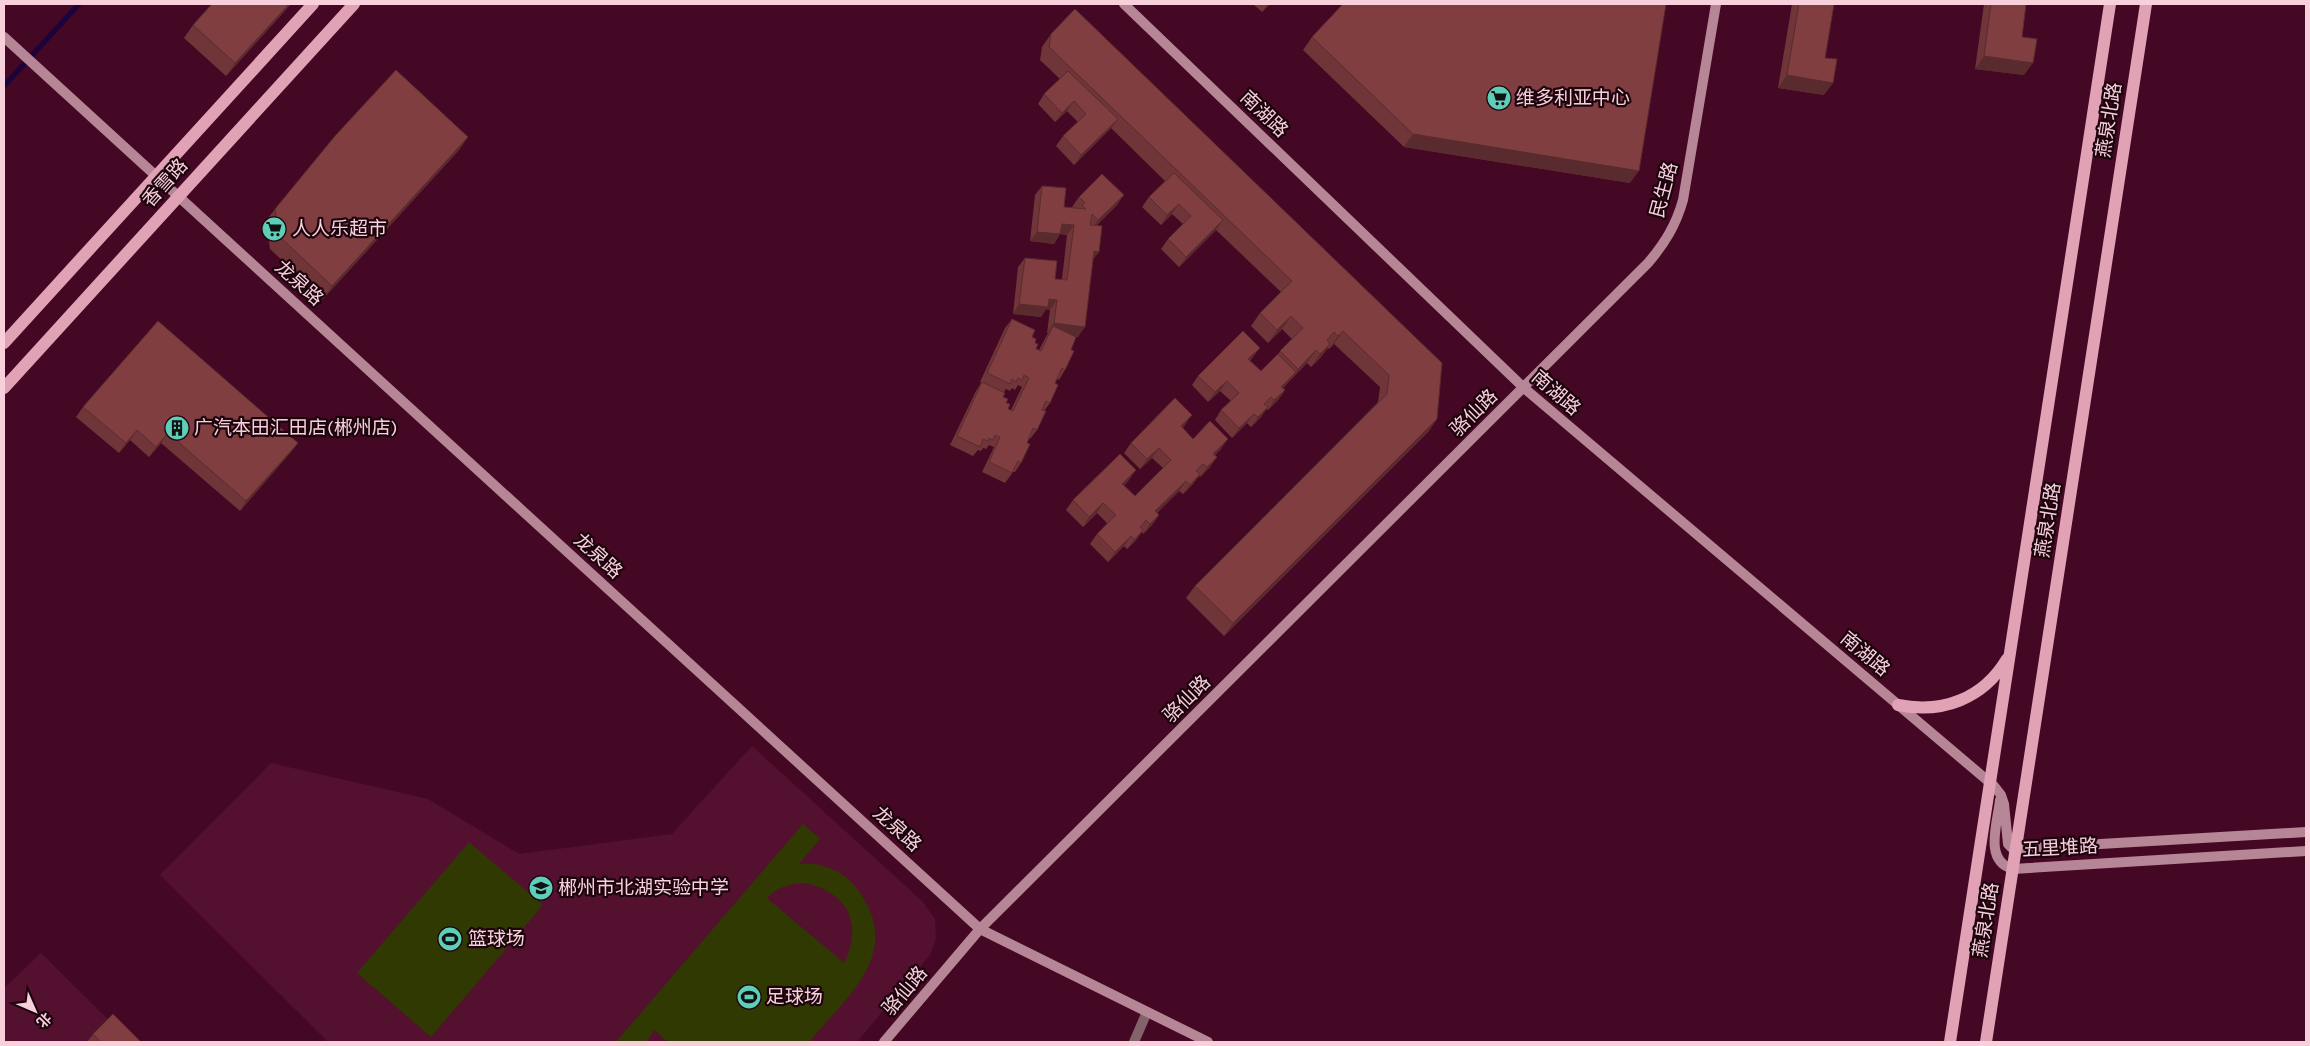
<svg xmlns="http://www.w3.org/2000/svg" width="2310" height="1046" font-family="Karla,'Noto Sans SC',sans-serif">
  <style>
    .built { fill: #53102f }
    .green { fill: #313903; fill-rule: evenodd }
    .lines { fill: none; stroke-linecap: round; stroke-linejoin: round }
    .stream { stroke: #1d033b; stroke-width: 5.5 }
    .street { stroke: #82636c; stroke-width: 10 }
    .secondary { stroke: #b78696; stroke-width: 10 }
    .primary { stroke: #e1a2b6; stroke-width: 12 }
    .wall { fill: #6f3538; fill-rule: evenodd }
    .shaded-wall { fill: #5a2b2e }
    .building { fill: #813e41; stroke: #5a2b2e }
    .labels { text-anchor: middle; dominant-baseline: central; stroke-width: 4.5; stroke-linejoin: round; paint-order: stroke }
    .poi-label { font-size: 19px; fill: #f7d0dc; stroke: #1c040d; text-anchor: start }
    .street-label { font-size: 19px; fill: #f7d0dc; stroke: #1c040d }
  </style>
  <rect width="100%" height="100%" fill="#440824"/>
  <path class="built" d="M 752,746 L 922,901 L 935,919 L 936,939 L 930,955 L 857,1042 L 328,1042 L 160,875 L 271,763 L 428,799 L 519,854 L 672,834 Z
    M 41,953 L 131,1042 L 4,1042 L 4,988 Z"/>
  <path class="green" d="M 803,824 L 820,839 L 799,864 C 817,861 842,870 854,885 C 907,950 850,993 809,1042 L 668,1042 L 654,1030 L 647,1042 L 616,1042 ZM 804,883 C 847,891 864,924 844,963 L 767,898 C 777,887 789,884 804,883 Z
    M 469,842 L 543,905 L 431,1037 L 357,973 Z"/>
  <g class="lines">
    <path class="stream" d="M 4,86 L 79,4"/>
    <path class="street" d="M 1134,1042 L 1147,1012"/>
    <path class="secondary" d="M 1124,4 L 1524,388 L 1994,786 L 2001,795 L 2004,804 L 2008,844 L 2013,849 L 2306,832
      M 4,37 L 980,929 L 1208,1042
      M 2000,800 C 1998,822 1983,861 2013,869 L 2306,851
      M 884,1042 L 980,929 L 1648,263 C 1665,243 1676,225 1683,200 L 1716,4"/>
    <path class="primary" d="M 4,343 L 313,4
      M 4,388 L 354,4
      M 1898,705 C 1942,714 1983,699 2007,659
      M 1950,1042 L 2110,4
      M 1986,1042 L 2146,4"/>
  </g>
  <path class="wall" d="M 212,4 L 291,4 L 226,76 L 184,38 L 193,25 Z
    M 1253,4 L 1270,4 L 1262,12 Z
    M 1792,4 L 1834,4 L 1825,58 L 1824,95 L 1778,88 Z
    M 1984,4 L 2026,4 L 2022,37 L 2024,75 L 1975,69 Z
    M 1051,34 L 1437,419 L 1428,432 L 1224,636 L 1186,598 L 1195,586 L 1378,402 L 1380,387 L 1334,344 L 1329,349 L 1328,348 L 1321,357 L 1311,367 L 1307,363 L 1283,388 L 1285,390 L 1278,400 L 1268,410 L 1266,409 L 1261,417 L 1251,427 L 1247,423 L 1232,438 L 1215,420 L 1221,410 L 1231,401 L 1220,391 L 1208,402 L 1192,385 L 1198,376 L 1253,357 L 1250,361 L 1261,371 L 1278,354 L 1292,339 L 1282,329 L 1268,343 L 1251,326 L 1260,313 L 1281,292 L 1216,230 L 1179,267 L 1161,249 L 1168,239 L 1183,224 L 1172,214 L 1161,225 L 1142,207 L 1149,197 L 1165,181 L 1111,128 L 1074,165 L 1056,146 L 1063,136 L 1078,122 L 1067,111 L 1055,122 L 1038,104 L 1044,94 L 1060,79 L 1040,60 L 1042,47 Z
    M 1312,37 L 1630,183 L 1404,147 L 1303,50 Z
    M 468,137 L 459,150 L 323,299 L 270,249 L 266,221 L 275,209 Z
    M 1042,186 L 1064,207 L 1073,208 L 1072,207 L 1079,197 L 1117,205 L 1096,226 L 1093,261 L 1078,337 L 1074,336 L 1065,370 L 1059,380 L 1057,379 L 1055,383 L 1050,403 L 1044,411 L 1037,430 L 1030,439 L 1029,438 L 1027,443 L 1021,463 L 1015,472 L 1013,472 L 1005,483 L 982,472 L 994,447 L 989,445 L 986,449 L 983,448 L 981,451 L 978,450 L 973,456 L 950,445 L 976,391 L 981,383 L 980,382 L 1005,328 L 1012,319 L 1032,337 L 1035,343 L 1036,349 L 1039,350 L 1048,333 L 1047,333 L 1050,310 L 1046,309 L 1041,317 L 1013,314 L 1018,267 L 1025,258 L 1055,279 L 1062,279 L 1067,235 L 1060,234 L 1054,244 L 1030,241 L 1035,195 ZM 1018,385 L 1022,387 L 1011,410 L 1008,409 L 1006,403 L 1003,397 L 1004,392 L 1006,389 L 1010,391 L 1012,388 L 1015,390 Z
    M 83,407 L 298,443 L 291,452 L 240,511 L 161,443 L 149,457 L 130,440 L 119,453 L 76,417 Z
    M 1185,425 L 1182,428 L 1193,439 L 1221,449 L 1215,455 L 1217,457 L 1210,467 L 1200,477 L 1199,476 L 1193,484 L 1183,494 L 1179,491 L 1157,513 L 1159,515 L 1152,525 L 1143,534 L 1142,532 L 1136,540 L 1127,549 L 1124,546 L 1108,562 L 1090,544 L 1097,534 L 1107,523 L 1097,513 L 1083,527 L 1066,510 L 1073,500 L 1129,480 L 1124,485 L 1135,496 L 1163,468 L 1152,458 L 1140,469 L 1124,453 L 1131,443 Z
    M 93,1034 L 141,1042 L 87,1042 Z"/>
  <path class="shaded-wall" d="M 289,4 L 291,4 L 226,76 L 235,63 Z
    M 1268,4 L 1270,4 L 1262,12 Z
    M 1984,56 L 2033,63 L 2024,75 L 1975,69 Z
    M 1787,75 L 1833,83 L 1824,95 L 1778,88 Z
    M 1074,101 L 1067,111 L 1055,122 L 1062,113 Z
    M 1118,119 L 1111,128 L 1074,165 L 1081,155 Z
    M 1413,134 L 1639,171 L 1630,183 L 1404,147 Z
    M 468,137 L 459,150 L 323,299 L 332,286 Z
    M 1124,195 L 1117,205 L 1091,230 L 1098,220 Z
    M 1179,204 L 1172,214 L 1161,225 L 1167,215 Z
    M 1223,220 L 1216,230 L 1179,267 L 1186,257 Z
    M 1062,224 L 1074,225 L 1067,235 L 1060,234 L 1054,244 L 1030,241 L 1037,232 Z
    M 1094,251 L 1099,252 L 1092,261 Z
    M 1049,299 L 1057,300 L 1050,310 L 1046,309 L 1041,317 L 1013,314 L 1019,304 Z
    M 1291,316 L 1282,329 L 1268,343 L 1277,330 Z
    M 1054,323 L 1085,327 L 1078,337 L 1050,333 L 1053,326 L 1048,333 L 1047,333 Z
    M 1343,331 L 1334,344 L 1329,349 L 1338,336 Z
    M 1330,344 L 1321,357 L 1311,367 L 1320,354 Z
    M 1260,348 L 1253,357 L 1242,369 L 1248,359 Z
    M 1316,350 L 1307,363 L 1274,396 L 1281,387 Z
    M 1227,381 L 1220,391 L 1208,402 L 1215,392 Z
    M 1285,390 L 1278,400 L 1268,410 L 1274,400 Z
    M 1268,407 L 1261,417 L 1251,427 L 1258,417 Z
    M 1254,414 L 1247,423 L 1232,438 L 1239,428 Z
    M 1192,415 L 1185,425 L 1174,436 L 1181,426 Z
    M 1437,419 L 1428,432 L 1224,636 L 1233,623 Z
    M 137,430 L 130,440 L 119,453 L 126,443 Z
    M 168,433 L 161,443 L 149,457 L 156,447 Z
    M 1228,439 L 1221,449 L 1207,464 L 1213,454 Z
    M 298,443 L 291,452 L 240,511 L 246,501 Z
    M 1159,448 L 1152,458 L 1140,469 L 1147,459 Z
    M 1217,457 L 1210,467 L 1200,477 L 1207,467 Z
    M 1136,470 L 1129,480 L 1115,494 L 1122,484 Z
    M 1200,474 L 1193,484 L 1183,494 L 1190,485 Z
    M 1186,481 L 1179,491 L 1149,521 L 1155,511 Z
    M 1103,503 L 1097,513 L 1083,527 L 1089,517 Z
    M 1159,515 L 1152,525 L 1143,534 L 1150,524 Z
    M 1143,530 L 1136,540 L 1127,549 L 1134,540 Z
    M 1131,536 L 1124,546 L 1108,562 L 1115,552 Z"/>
  <path class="building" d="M 212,4 L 289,4 L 235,63 L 193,25 Z
    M 1343,4 L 1666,4 L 1639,171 L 1413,134 L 1312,37 Z
    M 1799,4 L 1834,4 L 1825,58 L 1837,59 L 1833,83 L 1787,75 Z
    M 1991,4 L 2026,4 L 2022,37 L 2037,39 L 2033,63 L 1984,56 Z
    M 1075,9 L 1442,363 L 1437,419 L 1233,623 L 1195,586 L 1387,394 L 1389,375 L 1343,331 L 1338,336 L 1334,332 L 1327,340 L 1330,344 L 1320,354 L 1316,350 L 1298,369 L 1280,351 L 1303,328 L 1291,316 L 1277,330 L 1260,313 L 1292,281 L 1049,47 L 1051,34 Z
    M 396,70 L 468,137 L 332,286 L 279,236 L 275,209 L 335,136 Z
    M 1068,71 L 1118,119 L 1081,155 L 1063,136 L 1086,114 L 1074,101 L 1062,113 L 1044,94 Z
    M 1174,173 L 1223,220 L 1186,257 L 1168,239 L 1191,216 L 1179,204 L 1167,215 L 1149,197 Z
    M 1102,174 L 1124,195 L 1098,220 L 1092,214 L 1090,225 L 1102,226 L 1099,252 L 1094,251 L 1085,327 L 1054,323 L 1057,300 L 1049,299 L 1048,307 L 1019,304 L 1025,258 L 1057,261 L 1055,279 L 1067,280 L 1074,225 L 1062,224 L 1060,234 L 1037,232 L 1042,186 L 1066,188 L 1064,207 L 1086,209 L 1082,205 L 1085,203 L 1079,197 Z
    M 1012,319 L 1035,330 L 1032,337 L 1036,339 L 1035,343 L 1038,344 L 1036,349 L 1041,351 L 1053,326 L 1076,337 L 1071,350 L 1074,351 L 1065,370 L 1062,368 L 1055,383 L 1058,385 L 1050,403 L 1046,401 L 1042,410 L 1046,411 L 1037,430 L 1033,428 L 1027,443 L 1030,444 L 1021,463 L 1018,461 L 1012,473 L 989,462 L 1000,437 L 995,435 L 993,440 L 989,438 L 988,441 L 983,439 L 980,447 L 957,436 L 982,382 L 1005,393 L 1003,397 L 1008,399 L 1006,403 L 1010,404 L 1008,409 L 1013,411 L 1029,378 L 1024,375 L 1022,380 L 1018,378 L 1016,382 L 1012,379 L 1010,384 L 987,373 Z
    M 158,321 L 298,443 L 246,501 L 168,433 L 156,447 L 137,430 L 126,443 L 83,407 Z
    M 1243,331 L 1260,348 L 1248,359 L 1261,371 L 1278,354 L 1296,372 L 1281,387 L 1285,390 L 1274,400 L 1271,397 L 1264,404 L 1268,407 L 1258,417 L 1254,414 L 1239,428 L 1221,410 L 1239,393 L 1227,381 L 1215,392 L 1198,376 Z
    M 1175,398 L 1192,415 L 1181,426 L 1193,439 L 1210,421 L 1228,439 L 1213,454 L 1217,457 L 1207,467 L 1203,464 L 1196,471 L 1200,474 L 1190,485 L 1186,481 L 1155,511 L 1159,515 L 1150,524 L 1146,520 L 1140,527 L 1143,530 L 1134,540 L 1131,536 L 1115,552 L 1097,534 L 1116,515 L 1103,503 L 1089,517 L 1073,500 L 1120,454 L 1136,470 L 1122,484 L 1135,496 L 1171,460 L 1159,448 L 1147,459 L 1131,443 Z
    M 113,1014 L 141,1042 L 101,1042 L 93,1034 Z"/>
  <defs>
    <symbol id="supermarket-disc" viewBox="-11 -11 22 22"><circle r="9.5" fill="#5eceb8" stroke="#1c040d"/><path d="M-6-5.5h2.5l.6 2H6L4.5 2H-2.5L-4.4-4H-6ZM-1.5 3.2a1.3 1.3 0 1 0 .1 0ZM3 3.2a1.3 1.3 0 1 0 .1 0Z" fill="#111"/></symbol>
    <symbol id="building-disc" viewBox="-11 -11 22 22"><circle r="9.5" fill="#5eceb8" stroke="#1c040d"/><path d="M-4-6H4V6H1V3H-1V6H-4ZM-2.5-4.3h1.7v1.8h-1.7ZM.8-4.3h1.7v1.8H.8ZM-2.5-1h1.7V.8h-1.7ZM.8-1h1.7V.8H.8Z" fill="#111"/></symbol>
    <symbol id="school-disc" viewBox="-11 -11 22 22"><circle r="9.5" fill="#5eceb8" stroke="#1c040d"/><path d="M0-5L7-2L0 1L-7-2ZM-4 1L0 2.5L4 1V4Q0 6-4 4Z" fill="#111"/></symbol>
    <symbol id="stadium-disc" viewBox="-11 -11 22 22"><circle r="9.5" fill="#5eceb8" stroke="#1c040d"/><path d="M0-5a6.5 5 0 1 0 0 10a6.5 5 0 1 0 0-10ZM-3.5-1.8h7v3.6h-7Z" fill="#111"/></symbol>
  </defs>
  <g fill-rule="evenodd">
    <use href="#supermarket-disc" x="1485" y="84" width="28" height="28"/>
    <use href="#supermarket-disc" x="260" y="215" width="28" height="28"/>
    <use href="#building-disc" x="163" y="414" width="28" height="28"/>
    <use href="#school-disc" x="527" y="874" width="28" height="28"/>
    <use href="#stadium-disc" x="436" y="925" width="28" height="28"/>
    <use href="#stadium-disc" x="735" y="983" width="28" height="28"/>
  </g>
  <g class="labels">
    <g class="poi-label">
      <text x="1516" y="98">维多利亚中心</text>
      <text x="292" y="229">人人乐超市</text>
      <text x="194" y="428">广汽本田汇田店(郴州店)</text>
      <text x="558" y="888">郴州市北湖实验中学</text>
      <text x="468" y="939">篮球场</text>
      <text x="766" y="997">足球场</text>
    </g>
    <g class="street-label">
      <text transform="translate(1264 114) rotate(44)">南湖路</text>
      <text transform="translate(2109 120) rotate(-81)">燕泉北路</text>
      <text transform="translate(165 183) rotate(-48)">香雪路</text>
      <text transform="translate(1664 190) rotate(-75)">民生路</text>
      <text transform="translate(299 283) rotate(42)">龙泉路</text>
      <text transform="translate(1556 393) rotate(41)">南湖路</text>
      <text transform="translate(1474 413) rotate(-45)">骆仙路</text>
      <text transform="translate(2048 520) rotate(-81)">燕泉北路</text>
      <text transform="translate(598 556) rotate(42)">龙泉路</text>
      <text transform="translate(1865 654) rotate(40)">南湖路</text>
      <text transform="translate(1187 699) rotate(-45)">骆仙路</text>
      <text transform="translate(897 829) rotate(42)">龙泉路</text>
      <text transform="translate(2060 848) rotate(-3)">五里堆路</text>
      <text transform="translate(1986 920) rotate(-81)">燕泉北路</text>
      <text transform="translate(905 991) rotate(-50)">骆仙路</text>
    </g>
  </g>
  <rect width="2310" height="1046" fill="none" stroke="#f7d0dc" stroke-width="10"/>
  <g transform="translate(35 1011) rotate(135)" stroke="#1c040d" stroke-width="4" paint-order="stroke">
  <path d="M0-4L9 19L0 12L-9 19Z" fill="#f7d0dc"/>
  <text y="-8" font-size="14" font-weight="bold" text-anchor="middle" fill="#f7d0dc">北</text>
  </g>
</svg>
